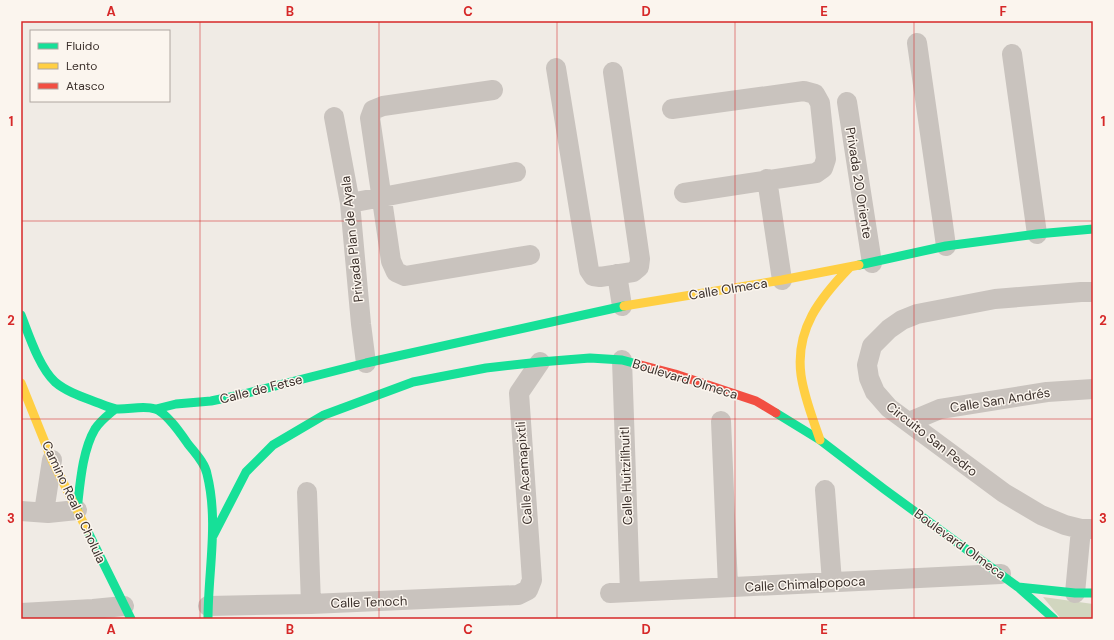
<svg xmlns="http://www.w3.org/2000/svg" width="1114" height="640" font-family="'DM Sans',sans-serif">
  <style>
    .green { fill: #d1d6bf }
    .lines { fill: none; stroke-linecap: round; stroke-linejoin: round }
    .street { stroke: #c9c3be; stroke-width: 20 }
    .fast { stroke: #16e098; stroke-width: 9 }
    .slow { stroke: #ffcf43; stroke-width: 9 }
    .jam { stroke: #f24e42; stroke-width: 9 }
    .grid { fill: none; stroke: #d62828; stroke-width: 1; stroke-opacity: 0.55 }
    .labels { text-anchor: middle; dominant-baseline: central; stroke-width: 3; stroke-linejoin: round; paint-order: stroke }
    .street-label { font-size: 13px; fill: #3b302b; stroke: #fbf5ee }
    .neatline { fill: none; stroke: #d62828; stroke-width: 1.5 }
    .grid-label { font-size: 13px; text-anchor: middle; font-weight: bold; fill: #d62828 }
  </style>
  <rect width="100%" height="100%" fill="#f0ebe5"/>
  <path class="green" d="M 1043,597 L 1093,604 L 1093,619 L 1061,619 Z"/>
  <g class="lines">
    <path class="street" d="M 917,43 L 942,217 L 946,246
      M 1012,54 L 1037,234
      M 556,68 L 589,270 L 593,276 L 600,277 L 633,272 L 639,267 L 640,259 L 613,72
      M 493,90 L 383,106 L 373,110 L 370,118 L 391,261 L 396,272 L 405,276 L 530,255
      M 847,102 L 872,263
      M 672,109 L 804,91 L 815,94 L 820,103 L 826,159 L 823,168 L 816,173 L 684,193
      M 334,117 L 350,203 L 361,324 L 366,363
      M 767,179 L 782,280
      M 350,203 L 516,172
      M 617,274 L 622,306
      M 1093,292 L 1081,292 L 995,299 L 917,314 L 902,320 L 889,329 L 872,346 L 867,365 L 869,378 L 875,392 L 889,408 L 1004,493 L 1041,515 L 1065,525 L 1081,529 L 1093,529
      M 622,360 L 630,592
      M 721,421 L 728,587
      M 909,422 L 940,409 L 1047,392 L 1093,389
      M 825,490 L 832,582
      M 307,492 L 311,604
      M 21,511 L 48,513 L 77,510
      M 44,512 L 52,460
      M 610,593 L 1001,574
      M 1075,593 L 1081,529
      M 208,606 L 311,604 L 518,595 L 528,590 L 532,580 L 519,393 L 540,362
      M 21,613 L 93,609 L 124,606"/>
    <path class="fast" d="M 859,265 L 946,246 L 1037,234 L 1093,229
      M 21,315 C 29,335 39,367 55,382 C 68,393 86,398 101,404 C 106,406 111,408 116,409 C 128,410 143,405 155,409 C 166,412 181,434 188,444 C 195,453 205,463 207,474 C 219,522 208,571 208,619
      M 156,409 L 176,404 L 211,401 L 240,395 L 366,363 L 624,306
      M 776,413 L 820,440 L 884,489 L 1018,587 L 1054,619
      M 77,510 C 80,485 82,451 95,429 C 100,421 108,415 115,409
      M 87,530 L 131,619
      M 213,536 L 246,472 L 273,445 L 324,415 L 413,382 L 486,368 L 540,362 L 590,358 L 622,360 L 637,364
      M 1018,587 L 1075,593 L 1093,593"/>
    <path class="slow" d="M 624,306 L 782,280 L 859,265
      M 21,383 L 52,460 L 87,530
      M 820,440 C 813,419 804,397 801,375 C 795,329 820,298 850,267"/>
    <path class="jam" d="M 637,364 L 675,374 L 756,401 L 776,413"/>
  </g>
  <path class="grid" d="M 200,21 L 200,619M 379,21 L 379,619M 557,21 L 557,619M 735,21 L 735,619M 914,21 L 914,619M 21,221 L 1093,221M 21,419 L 1093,419"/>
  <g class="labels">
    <g class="street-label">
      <text transform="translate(859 183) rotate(81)">Privada 20 Oriente</text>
      <text transform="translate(352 239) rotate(-96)">Privada Plan de Ayala</text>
      <text transform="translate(728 289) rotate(-9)">Calle Olmeca</text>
      <text transform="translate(685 379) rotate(17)">Boulevard Olmeca</text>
      <text transform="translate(261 389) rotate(-14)">Calle de Fetse</text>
      <text transform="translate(1000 400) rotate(-9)">Calle San Andrés</text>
      <text transform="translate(932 439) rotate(38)">Circuito San Pedro</text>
      <text transform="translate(524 473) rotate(-94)">Calle Acamapixtli</text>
      <text transform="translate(626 476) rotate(-92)">Calle Huitzilíhuitl</text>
      <text transform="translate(74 502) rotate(65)">Camino Real a Cholula</text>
      <text transform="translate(960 544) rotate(36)">Boulevard Olmeca</text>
      <text transform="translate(805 584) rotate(-3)">Calle Chimalpopoca</text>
      <text transform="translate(369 602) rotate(-2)">Calle Tenoch</text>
    </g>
  </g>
  <rect width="1114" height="640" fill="none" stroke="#fbf5ee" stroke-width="44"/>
  <rect x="30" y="30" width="140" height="72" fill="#fbf5ee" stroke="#aea6a0"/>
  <rect x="38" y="43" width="20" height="6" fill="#16e098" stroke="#aea6a0"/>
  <text x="66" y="50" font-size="12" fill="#3b302b">Fluido</text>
  <rect x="38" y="63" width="20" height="6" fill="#ffcf43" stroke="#aea6a0"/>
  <text x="66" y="70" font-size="12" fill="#3b302b">Lento</text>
  <rect x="38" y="83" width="20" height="6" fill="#f24e42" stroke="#aea6a0"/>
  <text x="66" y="90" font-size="12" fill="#3b302b">Atasco</text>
  <rect x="22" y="22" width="1070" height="596" class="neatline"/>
  <g class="grid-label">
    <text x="111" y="16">A</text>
    <text x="290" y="16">B</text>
    <text x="468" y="16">C</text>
    <text x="646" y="16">D</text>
    <text x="824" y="16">E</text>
    <text x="1003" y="16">F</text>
    <text x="11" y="126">1</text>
    <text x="1103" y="126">1</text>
    <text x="11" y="325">2</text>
    <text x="1103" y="325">2</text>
    <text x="11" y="523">3</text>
    <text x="1103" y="523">3</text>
    <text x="111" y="634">A</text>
    <text x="290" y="634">B</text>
    <text x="468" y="634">C</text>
    <text x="646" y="634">D</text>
    <text x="824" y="634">E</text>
    <text x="1003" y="634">F</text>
  </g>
</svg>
